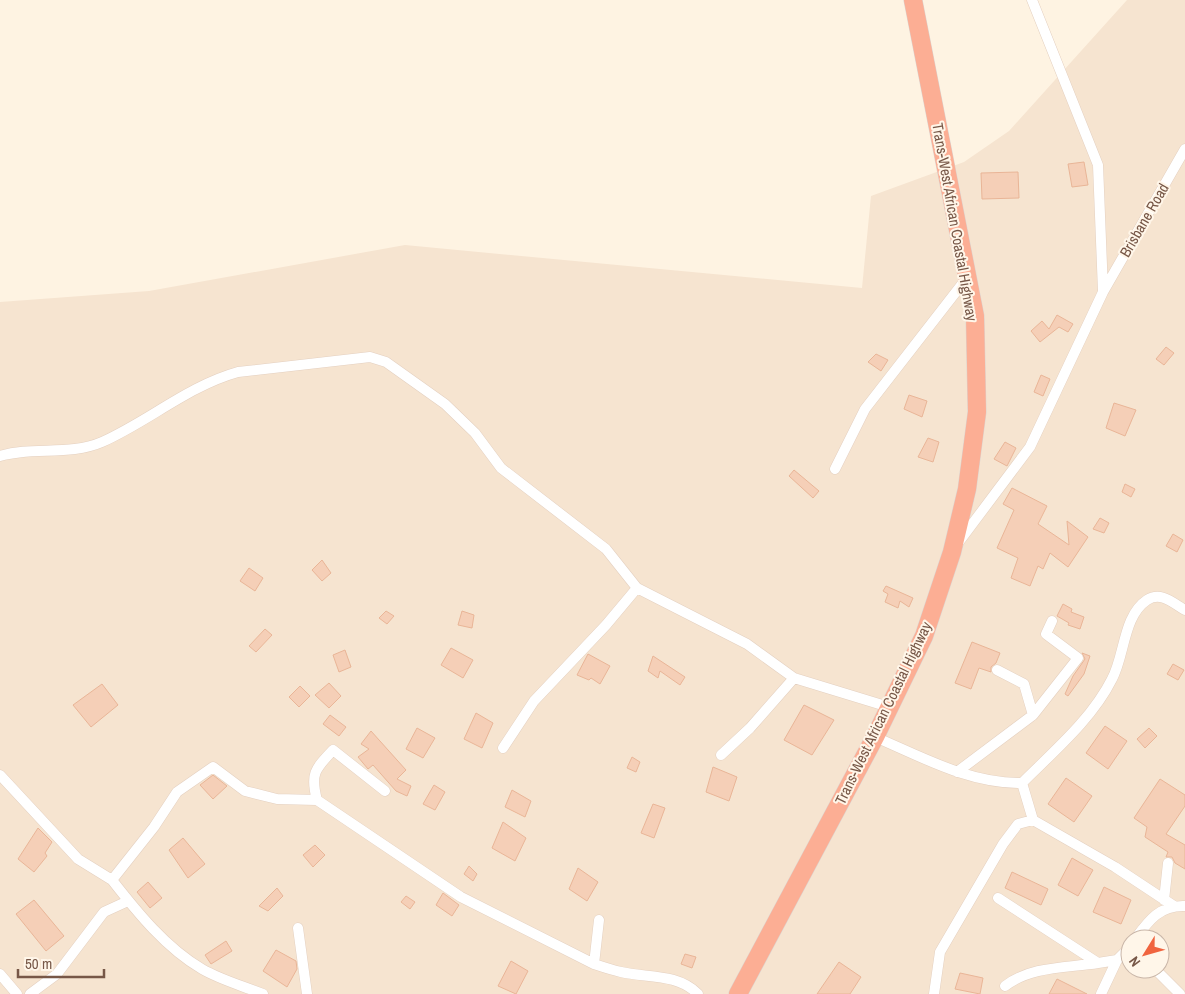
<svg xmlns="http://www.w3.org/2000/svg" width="1185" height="994" font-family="'Archivo Narrow',sans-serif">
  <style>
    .residential { fill: #f6e4d0; fill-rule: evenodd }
    .building { fill: #f5cfb7; stroke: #e9b597 }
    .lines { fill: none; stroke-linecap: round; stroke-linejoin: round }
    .street-casing { stroke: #e4d0c0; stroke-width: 11 }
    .highway-casing { stroke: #dcd3cf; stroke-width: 19 }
    .street { stroke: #fff; stroke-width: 10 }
    .highway { stroke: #fcae94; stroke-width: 18 }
    .labels { text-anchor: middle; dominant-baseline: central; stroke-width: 4; stroke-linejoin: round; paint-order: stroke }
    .street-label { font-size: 15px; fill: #775747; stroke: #fff6e9 }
  </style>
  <rect width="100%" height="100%" fill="#fef3e2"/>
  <path class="residential" d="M 1127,0 L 1185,0 L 1185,994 L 0,994 L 0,302 L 149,291 L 405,245 L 862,288 L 871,196 L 964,162 L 1009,131 ZM 1130,939 L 1160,939 L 1160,969 L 1130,969 Z"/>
  <path class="building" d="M 1084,162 L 1088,185 L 1072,187 L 1068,164 Z
    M 1018,172 L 1019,198 L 982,199 L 981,173 Z
    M 1057,315 L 1073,324 L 1068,332 L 1059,327 L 1040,342 L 1031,331 L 1042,321 L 1049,329 Z
    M 1166,347 L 1174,353 L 1164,365 L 1156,359 Z
    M 876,354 L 888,360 L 881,371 L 868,362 Z
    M 1041,375 L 1050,379 L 1043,396 L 1034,392 Z
    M 909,395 L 927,401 L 922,417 L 904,409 Z
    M 1114,403 L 1136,410 L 1125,436 L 1106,428 Z
    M 928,438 L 939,442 L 933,462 L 918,457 Z
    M 1005,442 L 1016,448 L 1007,466 L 994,459 Z
    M 794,470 L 819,491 L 813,498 L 789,476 Z
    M 1125,484 L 1135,489 L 1131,497 L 1122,492 Z
    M 1012,488 L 1047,506 L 1038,524 L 1069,545 L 1067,521 L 1088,537 L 1068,567 L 1050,553 L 1043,569 L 1038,566 L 1030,586 L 1011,578 L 1018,558 L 997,548 L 1014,510 L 1003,504 Z
    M 1100,518 L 1109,523 L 1104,533 L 1093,529 Z
    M 1173,534 L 1183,540 L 1177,552 L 1166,546 Z
    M 322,560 L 331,573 L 322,581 L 312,570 Z
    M 249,568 L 263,578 L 255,591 L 240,581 Z
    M 886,586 L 913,598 L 909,607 L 900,601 L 898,608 L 885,602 L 888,594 L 883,591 Z
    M 1063,604 L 1072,609 L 1071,612 L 1084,617 L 1080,629 L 1068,625 L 1069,623 L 1057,616 Z
    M 386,611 L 394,616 L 387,624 L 379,618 Z
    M 462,611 L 474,615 L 472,628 L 458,625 Z
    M 265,629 L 272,635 L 256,652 L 249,646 Z
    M 972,642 L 1000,653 L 996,663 L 991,667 L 991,672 L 979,668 L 971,689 L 955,683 Z
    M 451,648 L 473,660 L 463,678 L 441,665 Z
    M 345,650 L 351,667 L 339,672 L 333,655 Z
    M 1082,653 L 1090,656 L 1084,674 L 1068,696 L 1065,694 L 1073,676 L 1085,659 Z
    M 588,654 L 610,666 L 600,684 L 591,678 L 589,680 L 577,675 Z
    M 653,656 L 685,677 L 680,685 L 660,671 L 658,678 L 648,671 Z
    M 1173,664 L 1184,670 L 1178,680 L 1167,674 Z
    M 329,683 L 341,696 L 329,708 L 315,695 Z
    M 102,684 L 118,705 L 91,727 L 73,705 Z
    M 300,686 L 310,696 L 299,707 L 289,697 Z
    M 804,705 L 834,720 L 812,755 L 784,740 Z
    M 476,713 L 493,723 L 482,748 L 464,739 Z
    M 330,715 L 346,727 L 339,736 L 323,724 Z
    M 1105,726 L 1127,741 L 1108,769 L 1086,753 Z
    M 417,728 L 435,738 L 423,758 L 406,749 Z
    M 1149,728 L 1157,736 L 1145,748 L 1137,739 Z
    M 371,731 L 406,770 L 397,779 L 411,786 L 407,796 L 396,791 L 373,765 L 368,769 L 358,757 L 369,749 L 361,744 Z
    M 632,757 L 640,762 L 636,772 L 627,768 Z
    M 713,767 L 737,777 L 729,801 L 706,792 Z
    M 213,775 L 227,786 L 213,799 L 200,785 Z
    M 1066,778 L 1092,796 L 1074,822 L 1048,804 Z
    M 1160,779 L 1185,795 L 1185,806 L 1166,834 L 1185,845 L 1185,869 L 1175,863 L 1172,857 L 1166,857 L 1168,852 L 1145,837 L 1147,827 L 1134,818 Z
    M 434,785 L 445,792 L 435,810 L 423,804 Z
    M 512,790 L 531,801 L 525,817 L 505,807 Z
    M 653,804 L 665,808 L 654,838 L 641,833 Z
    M 503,822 L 526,838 L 515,861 L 492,848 Z
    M 38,828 L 52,842 L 45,853 L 47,856 L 34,872 L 18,859 Z
    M 183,838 L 205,864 L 188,878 L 169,850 Z
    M 315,845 L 325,855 L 313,867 L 303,855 Z
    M 1072,858 L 1093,870 L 1078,896 L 1058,885 Z
    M 469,866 L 477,874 L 473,881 L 464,874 Z
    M 578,868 L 598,882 L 587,901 L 569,889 Z
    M 1012,872 L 1048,889 L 1041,905 L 1005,888 Z
    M 148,882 L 162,898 L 150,908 L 137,892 Z
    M 1104,887 L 1131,900 L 1121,924 L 1093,912 Z
    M 277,888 L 283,896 L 268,911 L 259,906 Z
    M 443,893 L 459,905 L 452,916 L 436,905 Z
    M 406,896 L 415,902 L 410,909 L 401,902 Z
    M 34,900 L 64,936 L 46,951 L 16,914 Z
    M 226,941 L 232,951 L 211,964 L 205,955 Z
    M 276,950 L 296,961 L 297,969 L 287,987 L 263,971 Z
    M 685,954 L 696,957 L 692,968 L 681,964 Z
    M 511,961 L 528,971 L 516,994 L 498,986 Z
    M 839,962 L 861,977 L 850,994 L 817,994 Z
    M 960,973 L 983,978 L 980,994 L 955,989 Z
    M 1057,979 L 1087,994 L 1049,994 Z"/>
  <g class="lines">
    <defs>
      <path id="street" d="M 1032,0 L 1098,165 L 1103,291
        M 0,456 C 32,446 70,456 102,442 C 149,421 188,386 238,372 L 370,357 L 386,362 L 445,404 L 475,433 L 501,468 L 606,549 L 637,588 L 747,644 L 794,678
        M 835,469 L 865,409 L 966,279
        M 958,543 L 1030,447 L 1103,292 L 1185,149
        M 1033,715 L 1078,658 L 1046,634 L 1052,621
        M 875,737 C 922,757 970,784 1022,783 L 1033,820 L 1115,867 L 1174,906
        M 503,748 L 534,701 L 606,625 L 637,588
        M 721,755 L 750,728 L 794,678 L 889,707
        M 957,772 L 1033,715 L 1024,684 L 997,670
        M 0,775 L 78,859 L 112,880
        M 1022,783 C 1054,751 1092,719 1112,679 C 1125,655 1123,616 1147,600 C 1161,591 1173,603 1185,610
        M 385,791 L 333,750 C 315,769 310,774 317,800 L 461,897 L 594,964
        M 998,898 L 1098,963 L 1117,960 L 1130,947
        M 1164,900 L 1168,863
        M 599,920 L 594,964 C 603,967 612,970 621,972 C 647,978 677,973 698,994
        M 298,928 L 307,994
        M 1135,939 C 1149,920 1160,905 1185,906
        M 1155,969 L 1180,994
        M 0,974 L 17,994
        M 1005,986 C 1031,966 1067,968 1098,963
        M 30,994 L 57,974 L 104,912 L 128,901
        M 263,994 C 243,986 221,980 202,969 C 166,948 137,912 112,880 L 154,827 L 177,792 L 213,767 L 245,791 L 277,799 L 317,800
        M 934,994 L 940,952 L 1003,844 L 1018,824 L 1033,820
        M 1101,994 L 1117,960"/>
      <path id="highway" d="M 738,994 L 875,737 L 924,636 L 952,552 L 967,489 L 977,412 L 975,316 L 913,0"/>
    </defs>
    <use href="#street" class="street-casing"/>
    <use href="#highway" class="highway-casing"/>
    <use href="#street" class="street"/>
    <use href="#highway" class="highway"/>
  </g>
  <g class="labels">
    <g class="street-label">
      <text transform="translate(1144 220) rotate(-60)">Brisbane Road</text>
      <text transform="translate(955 222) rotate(80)">Trans-West African Coastal Highway</text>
      <text transform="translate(883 713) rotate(-64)">Trans-West African Coastal Highway</text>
    </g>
  </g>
  <g transform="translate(1145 954) rotate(233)"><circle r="24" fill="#fff6e9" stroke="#c9b6a8"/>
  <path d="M0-4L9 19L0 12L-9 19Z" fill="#f0643f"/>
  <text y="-8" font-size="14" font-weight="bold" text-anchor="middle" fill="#775747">N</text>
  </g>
  <path d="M18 969v8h86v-8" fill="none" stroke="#775747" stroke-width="2.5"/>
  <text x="25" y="969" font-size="15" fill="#775747" stroke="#fff6e9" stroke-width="4" paint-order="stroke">50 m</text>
</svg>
